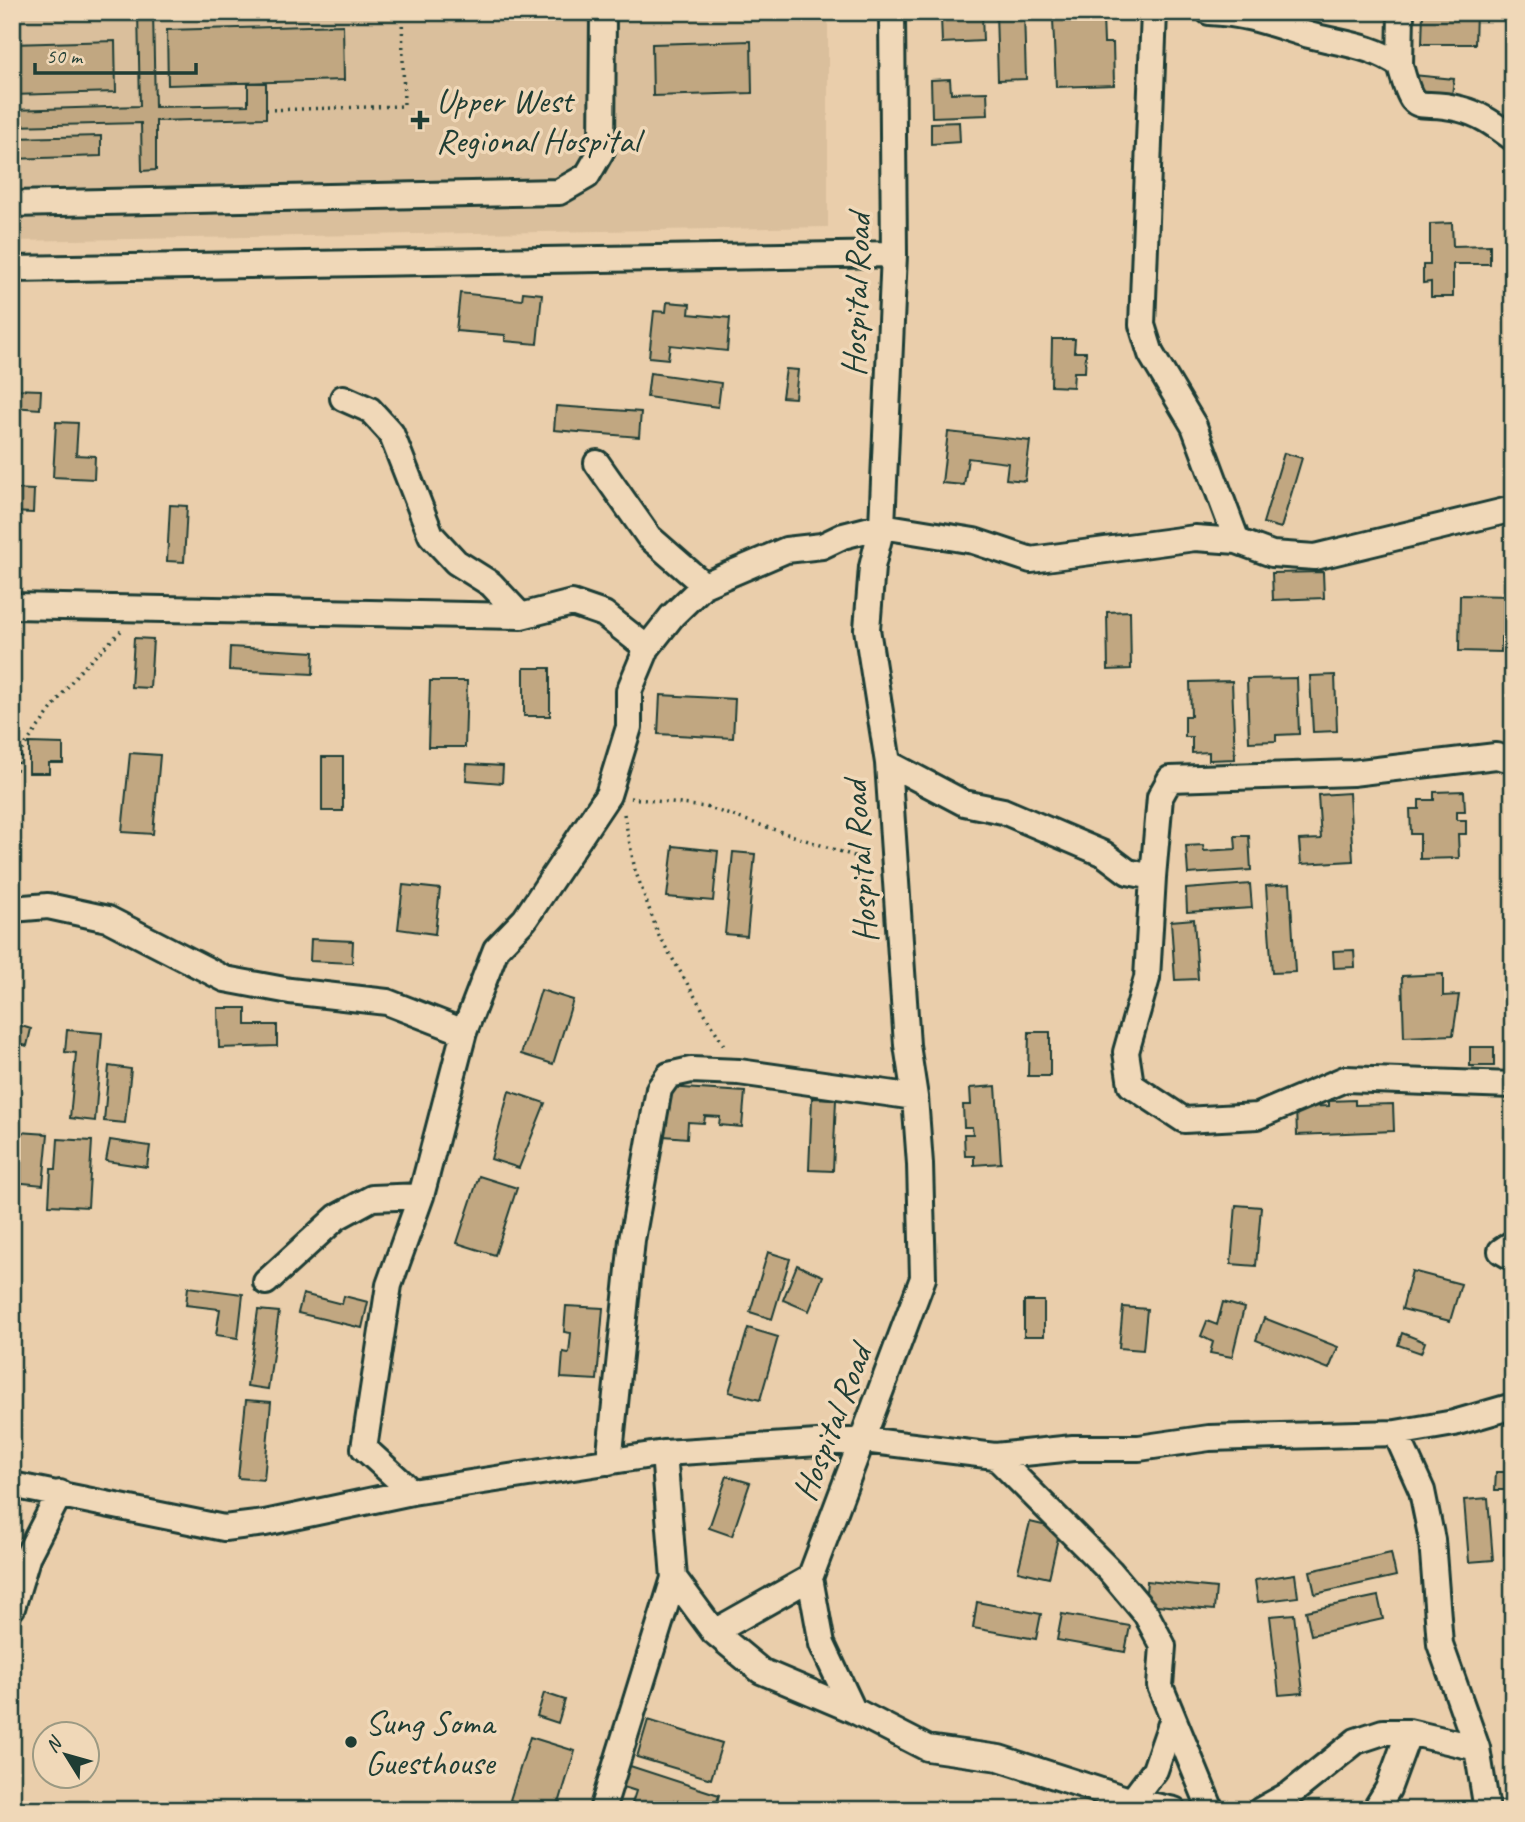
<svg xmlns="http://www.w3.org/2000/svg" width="1525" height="1822" font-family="Caveat,sans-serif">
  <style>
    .built { fill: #dabf9c }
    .building { fill: #c1a781; stroke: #1f3d34; stroke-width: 2 }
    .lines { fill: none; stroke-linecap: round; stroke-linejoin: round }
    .minor-casing { stroke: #1f3d34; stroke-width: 30 }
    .path { stroke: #1f3d34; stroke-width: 3.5; stroke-dasharray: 2 5; stroke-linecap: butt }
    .minor { stroke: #f0d8b8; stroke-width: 24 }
    .poi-dot { fill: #1f3d34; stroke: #f0d8b8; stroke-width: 2.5 }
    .labels { text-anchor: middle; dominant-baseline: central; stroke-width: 7; stroke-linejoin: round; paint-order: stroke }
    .poi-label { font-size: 35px; fill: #1f3d34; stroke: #f0d8b8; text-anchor: start }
    .street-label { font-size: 35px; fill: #1f3d34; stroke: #f0d8b8 }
  </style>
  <rect width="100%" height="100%" fill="#eaceab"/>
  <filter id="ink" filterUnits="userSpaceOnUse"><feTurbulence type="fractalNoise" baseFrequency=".0143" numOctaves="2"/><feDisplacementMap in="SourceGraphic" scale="14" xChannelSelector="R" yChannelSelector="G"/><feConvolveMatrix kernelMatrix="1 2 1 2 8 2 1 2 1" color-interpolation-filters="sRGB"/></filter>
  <g filter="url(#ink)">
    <path class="built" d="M 12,12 L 828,12 L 828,227 L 12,241 Z"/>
    <path class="building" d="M 138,12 L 153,12 L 155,107 L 248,105 L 248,83 L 266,83 L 266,118 L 156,121 L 156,170 L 142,171 L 141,123 L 12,126 L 12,110 L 140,106 Z
      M 996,12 L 1024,12 L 1026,79 L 998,80 Z
      M 1423,12 L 1476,12 L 1475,44 L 1422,44 Z
      M 982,14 L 983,41 L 942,43 L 941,16 Z
      M 1103,17 L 1104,43 L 1113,43 L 1114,85 L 1056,87 L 1053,19 Z
      M 343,25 L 344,80 L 168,85 L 167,30 Z
      M 115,41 L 116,92 L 12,95 L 12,44 Z
      M 751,41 L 752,93 L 653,96 L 652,44 Z
      M 1413,75 L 1454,79 L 1452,95 L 1411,91 Z
      M 950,79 L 951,93 L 987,92 L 988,115 L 932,117 L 931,80 Z
      M 959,122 L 960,142 L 931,144 L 931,123 Z
      M 101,136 L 101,156 L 12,159 L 12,138 Z
      M 1452,223 L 1453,246 L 1490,245 L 1490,264 L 1453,264 L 1453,297 L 1431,297 L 1431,282 L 1423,283 L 1423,265 L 1430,265 L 1430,224 Z
      M 523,292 L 542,294 L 537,344 L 505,341 L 505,335 L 456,331 L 460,293 L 522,300 Z
      M 667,302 L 690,304 L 689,314 L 730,318 L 727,351 L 670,345 L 668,359 L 649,357 L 654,311 L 666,312 Z
      M 1052,339 L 1075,339 L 1074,352 L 1086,352 L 1085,372 L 1074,372 L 1073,387 L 1051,386 Z
      M 786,369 L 798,370 L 795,398 L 782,397 Z
      M 650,373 L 721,383 L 718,407 L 647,397 Z
      M 12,389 L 41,390 L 40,409 L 12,407 Z
      M 556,406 L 641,412 L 639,437 L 554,430 Z
      M 56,422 L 78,423 L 76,455 L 95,456 L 94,479 L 53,477 Z
      M 948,432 L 1030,441 L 1025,481 L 1006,479 L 1008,463 L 968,458 L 964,485 L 942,483 Z
      M 1284,453 L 1302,458 L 1281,528 L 1263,523 Z
      M 12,489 L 34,490 L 33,513 L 12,512 Z
      M 170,505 L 187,506 L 184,562 L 167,561 Z
      M 1323,572 L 1324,598 L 1273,600 L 1272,573 Z
      M 1460,595 L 1512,596 L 1511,638 L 1501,637 L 1501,652 L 1459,651 Z
      M 1130,611 L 1131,669 L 1108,670 L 1107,612 Z
      M 134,638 L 153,639 L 150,688 L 131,687 Z
      M 230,647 L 314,652 L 313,674 L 229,670 Z
      M 524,668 L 550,668 L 550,716 L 524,716 Z
      M 1335,675 L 1337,731 L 1313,732 L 1310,676 Z
      M 1297,678 L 1299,734 L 1276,735 L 1276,741 L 1249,742 L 1247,679 Z
      M 430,681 L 467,681 L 465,747 L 428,747 Z
      M 1232,681 L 1235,759 L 1209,760 L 1209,752 L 1192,753 L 1192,737 L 1185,737 L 1185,716 L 1191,716 L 1190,682 Z
      M 660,695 L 735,699 L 733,738 L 658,734 Z
      M 29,743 L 63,744 L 63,763 L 49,763 L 49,773 L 29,773 Z
      M 130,753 L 160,755 L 153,834 L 122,832 Z
      M 322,757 L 343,757 L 343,811 L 322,811 Z
      M 467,764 L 503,766 L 502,783 L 466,780 Z
      M 1464,791 L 1465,811 L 1457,811 L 1457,820 L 1466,820 L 1466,834 L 1458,834 L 1459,858 L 1420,859 L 1420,834 L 1411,834 L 1410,809 L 1419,809 L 1419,800 L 1434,800 L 1434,792 Z
      M 1349,793 L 1353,861 L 1301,864 L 1299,840 L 1321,839 L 1318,795 Z
      M 1235,836 L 1249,836 L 1251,870 L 1188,874 L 1186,846 L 1203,845 L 1204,851 L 1236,849 Z
      M 673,846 L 718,851 L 713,901 L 667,897 Z
      M 733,852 L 755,854 L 747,936 L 725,934 Z
      M 1250,884 L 1252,908 L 1187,912 L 1186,889 Z
      M 1290,884 L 1295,972 L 1272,973 L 1266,886 Z
      M 403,885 L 440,889 L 435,934 L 398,929 Z
      M 1194,919 L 1198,979 L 1175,980 L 1171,921 Z
      M 311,939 L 353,941 L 352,963 L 310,961 Z
      M 1354,950 L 1355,967 L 1334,968 L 1333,951 Z
      M 1443,974 L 1443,996 L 1459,995 L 1453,1035 L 1404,1037 L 1402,976 Z
      M 541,990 L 573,1000 L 553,1064 L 521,1054 Z
      M 218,1008 L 246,1008 L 246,1025 L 277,1025 L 277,1046 L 219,1048 Z
      M 18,1025 L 31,1029 L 27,1046 L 13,1042 Z
      M 67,1030 L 102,1033 L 95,1121 L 70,1118 L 76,1053 L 65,1052 Z
      M 1029,1032 L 1050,1032 L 1050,1076 L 1028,1076 Z
      M 1470,1047 L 1494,1047 L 1494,1066 L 1470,1066 Z
      M 109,1066 L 131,1069 L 125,1123 L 104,1121 Z
      M 996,1086 L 1001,1163 L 974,1165 L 974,1156 L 965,1156 L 964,1134 L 973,1134 L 972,1127 L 964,1127 L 963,1105 L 971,1105 L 970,1088 Z
      M 667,1087 L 745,1092 L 742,1127 L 719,1125 L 720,1117 L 705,1116 L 704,1123 L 688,1122 L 687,1138 L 664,1136 Z
      M 509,1091 L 545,1103 L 519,1168 L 491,1159 Z
      M 812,1098 L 836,1099 L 833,1171 L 809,1170 Z
      M 1355,1100 L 1355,1105 L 1393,1104 L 1394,1131 L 1297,1135 L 1296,1107 L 1329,1106 L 1329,1101 Z
      M 19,1132 L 48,1134 L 43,1185 L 13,1182 Z
      M 58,1139 L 92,1141 L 88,1207 L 49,1205 L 51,1169 L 56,1169 Z
      M 110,1140 L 150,1146 L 147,1167 L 106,1161 Z
      M 479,1176 L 517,1188 L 495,1255 L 457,1243 Z
      M 1236,1205 L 1261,1207 L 1256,1266 L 1231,1264 Z
      M 768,1252 L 790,1259 L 772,1319 L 750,1312 Z
      M 797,1265 L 823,1276 L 809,1311 L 783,1300 Z
      M 1412,1271 L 1461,1284 L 1450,1321 L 1402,1309 Z
      M 188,1287 L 243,1294 L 238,1338 L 216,1335 L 220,1309 L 186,1305 Z
      M 303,1294 L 342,1304 L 344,1296 L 368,1302 L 362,1328 L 298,1313 Z
      M 1024,1301 L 1044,1301 L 1044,1336 L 1024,1336 Z
      M 1223,1302 L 1244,1308 L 1232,1357 L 1210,1353 L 1213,1342 L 1201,1336 L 1207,1321 L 1217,1325 Z
      M 566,1306 L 603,1308 L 597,1380 L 561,1378 L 563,1352 L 569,1353 L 571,1333 L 564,1332 Z
      M 1123,1307 L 1147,1309 L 1143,1350 L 1119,1348 Z
      M 258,1310 L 279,1312 L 268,1389 L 247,1386 Z
      M 1264,1318 L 1338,1347 L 1329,1369 L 1256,1340 Z
      M 748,1328 L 778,1337 L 760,1400 L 729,1392 Z
      M 1402,1333 L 1425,1342 L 1421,1353 L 1398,1345 Z
      M 246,1400 L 271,1402 L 264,1480 L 238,1478 Z
      M 1496,1472 L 1505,1472 L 1505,1490 L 1495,1490 Z
      M 727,1476 L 750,1483 L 732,1536 L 709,1528 Z
      M 1488,1498 L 1493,1560 L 1469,1562 L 1464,1500 Z
      M 1030,1522 L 1060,1529 L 1049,1578 L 1018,1571 Z
      M 1504,1533 L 1513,1533 L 1513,1555 L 1504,1555 Z
      M 1391,1553 L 1396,1576 L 1315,1594 L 1310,1571 Z
      M 1295,1574 L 1298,1597 L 1258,1602 L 1255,1580 Z
      M 1147,1581 L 1216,1588 L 1214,1610 L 1145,1604 Z
      M 1378,1596 L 1383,1619 L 1311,1635 L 1306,1611 Z
      M 977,1602 L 1041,1614 L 1036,1639 L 973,1628 Z
      M 1062,1614 L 1130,1626 L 1125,1652 L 1057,1640 Z
      M 1294,1614 L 1303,1693 L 1279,1695 L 1270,1616 Z
      M 544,1693 L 565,1700 L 558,1723 L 537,1716 Z
      M 648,1720 L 722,1743 L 711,1779 L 637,1757 Z
      M 530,1737 L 575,1751 L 557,1810 L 544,1810 L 510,1800 Z
      M 624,1764 L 719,1795 L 715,1810 L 630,1810 L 636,1791 L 617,1785 Z
      M 1469,1801 L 1469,1810 L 1439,1810 L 1439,1802 Z"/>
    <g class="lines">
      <defs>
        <path id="minor" d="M 1154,12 L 1142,325 L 1151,354 L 1194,426 L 1237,541
          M 1209,12 C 1250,14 1272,24 1309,35 C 1342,44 1371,45 1400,65 C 1415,122 1416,97 1460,109 C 1481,114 1496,126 1513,138
          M 1400,65 L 1401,12
          M 12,204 L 559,192 L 587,176 L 602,150 L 603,12
          M 12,269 L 894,254
          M 343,398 L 370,410 L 391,433 L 431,535 L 456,562 L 491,584 L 521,616
          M 597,463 L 649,537 L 704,585
          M 12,606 L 521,616 L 572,603 L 604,614 L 647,648
          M 888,763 L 964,803 L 1003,811 L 1104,854 L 1128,872 L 1153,877 L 1147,978 L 1126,1052 L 1131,1085 L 1184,1120 L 1258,1116 L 1345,1079 L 1512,1085
          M 1153,877 L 1160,797 L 1170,779 L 1352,773 L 1496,756 L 1513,760
          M 12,909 L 48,906 L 108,919 L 225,979 L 290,991 L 387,1002 L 464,1032 L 496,949 L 525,919 L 608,795 L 629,727 L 629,691 L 647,648 L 672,616 L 704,585 L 786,550 L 822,546 L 843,536 L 882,526 L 974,541 L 1031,560 L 1195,538 L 1237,541 L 1272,554 L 1315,557 L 1513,509
          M 1513,1243 L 1501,1251 L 1513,1258
          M 266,1282 L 337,1217 L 372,1198 L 421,1196
          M 1396,1433 L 1422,1491 L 1432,1540 L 1440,1644 L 1477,1748
          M 664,1453 L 864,1440 L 995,1456 L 1073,1448 L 1139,1448 L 1209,1438 L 1396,1433 L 1454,1423 L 1513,1406
          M 995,1456 L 1110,1571 L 1146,1614 L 1163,1646 L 1160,1686 L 1211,1810
          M 609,1462 L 632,1240 L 659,1089 L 669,1075 L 691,1070 L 739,1072 L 915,1097
          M 12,1485 L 224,1528 L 265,1523 L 412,1492 L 664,1453 L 674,1578 L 714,1632 L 761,1671 L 853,1710 L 927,1748 L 999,1758 L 1132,1801 L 1174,1810
          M 412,1492 L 364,1448 L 389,1285 L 421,1196 L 464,1032
          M 810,1578 L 822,1644 L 853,1710
          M 12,1608 L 28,1555 L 60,1493
          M 714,1632 L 810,1578 L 923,1278 L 920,1164 L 915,1097 L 907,1045 L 888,763 L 867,629 L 872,567 L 882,526 L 894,254 L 892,12
          M 602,1810 L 674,1578
          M 1125,1810 L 1155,1770 L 1172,1721
          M 1261,1810 L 1290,1794 L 1356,1741 L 1383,1732 L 1409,1732 L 1477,1748 L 1487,1810
          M 1375,1810 L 1388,1789 L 1409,1732"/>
      </defs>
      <use href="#minor" class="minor-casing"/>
      <path class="path" d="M 266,110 L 404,106 L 402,12
        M 12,784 L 23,748 L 77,674 L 121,631
        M 630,798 L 706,807 L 872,862
        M 624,814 L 635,870 L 659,936 L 726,1049
        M 12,878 L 22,885"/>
      <use href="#minor" class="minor"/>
    </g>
  </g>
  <g class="poi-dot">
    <path d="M416.5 109.5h7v7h7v7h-7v7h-7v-7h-7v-7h7z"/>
    <circle cx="351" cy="1742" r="7"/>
  </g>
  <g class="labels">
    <g class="poi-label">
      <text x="436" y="100">Upper West<tspan x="436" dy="40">Regional Hospital</tspan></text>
      <text x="365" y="1722">Sung Soma<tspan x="365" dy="40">Guesthouse</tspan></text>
    </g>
    <g class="street-label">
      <text transform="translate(856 295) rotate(-88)">Hospital Road</text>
      <text transform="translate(860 862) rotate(-94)">Hospital Road</text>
      <text transform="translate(832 1423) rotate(-69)">Hospital Road</text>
    </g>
  </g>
  <rect width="1525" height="1822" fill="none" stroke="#f0d8b8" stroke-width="42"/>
  <rect x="21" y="21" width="1483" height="1780" fill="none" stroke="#1f3d34" stroke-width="2.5" filter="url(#ink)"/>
  <g transform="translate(66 1755) rotate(307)"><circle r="33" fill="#f0d8b8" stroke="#9c9a83" stroke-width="2"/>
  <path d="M0-5L12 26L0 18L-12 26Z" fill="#1f3d34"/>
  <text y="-10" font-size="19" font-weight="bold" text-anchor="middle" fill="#1f3d34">N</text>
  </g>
  <path d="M35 63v10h161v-10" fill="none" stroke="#1f3d34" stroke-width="3.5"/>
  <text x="46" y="63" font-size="21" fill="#1f3d34" stroke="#f0d8b8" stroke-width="5" paint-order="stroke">50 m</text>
</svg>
